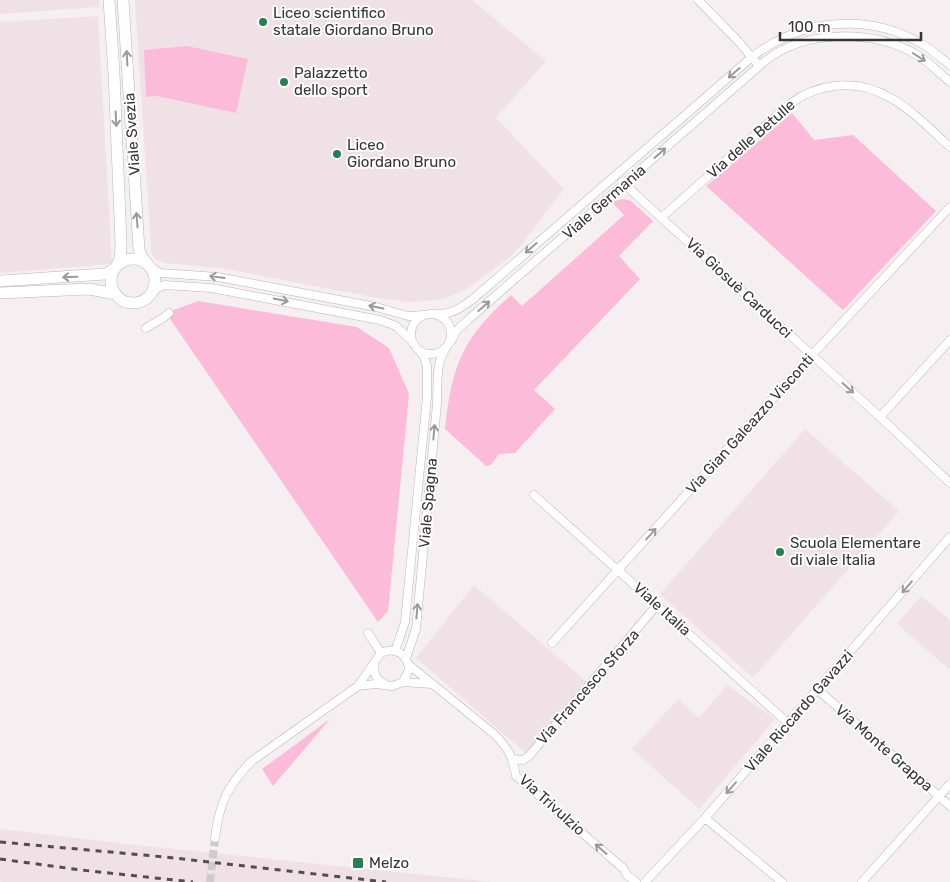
<svg xmlns="http://www.w3.org/2000/svg" width="950" height="882" font-family="Rubik,sans-serif">
  <style>
    .built { fill: #f0e1e7 }
    .green { fill: #fcbbd9 }
    .lines { fill: none; stroke-linecap: round; stroke-linejoin: round }
    .street-tunnel { stroke: #d0cacc; stroke-width: 8; stroke-dasharray: 8 4; stroke-linecap: butt }
    .street-casing { stroke: #bbb5b8; stroke-width: 9 }
    .secondary-casing { stroke: #bbb5b8; stroke-width: 12 }
    .street { stroke: #fff; stroke-width: 8 }
    .secondary { stroke: #fff; stroke-width: 11 }
    .rail { stroke: #524e50; stroke-width: 3; stroke-dasharray: 6 6; stroke-linecap: butt }
    .oneway { stroke: #9b9a9a }
    .poi-dot { fill: #268055; stroke: #fff; stroke-width: 2 }
    .labels { text-anchor: middle; dominant-baseline: central; stroke-width: 4; stroke-linejoin: round; paint-order: stroke }
    .poi-label { font-size: 15px; fill: #373435; stroke: #fff; text-anchor: start }
    .street-label { font-size: 15px; fill: #373435; stroke: #fff }
  </style>
  <rect width="100%" height="100%" fill="#f6eff2"/>
  <path class="built" d="M 0,0 L 99,0 L 99,7 L 0,14 Z
    M 135,0 L 472,0 L 546,61 L 496,118 L 564,189 L 519,248 L 506,260 L 467,289 L 446,298 L 437,300 L 409,302 L 377,298 L 226,269 L 165,263 L 156,260 L 152,254 L 151,249 Z
    M 98,16 L 112,264 L 0,273 L 0,22 Z
    M 805,429 L 899,511 L 753,678 L 660,594 Z
    M 474,585 L 587,682 L 528,755 L 416,658 Z
    M 921,596 L 950,620 L 950,670 L 897,624 Z
    M 727,685 L 775,719 L 699,809 L 632,749 L 678,699 L 699,718 Z
    M 0,829 L 127,844 L 492,882 L 5,882 L 0,881 Z"/>
  <path class="green" d="M 187,46 L 248,59 L 236,113 L 157,96 L 146,97 L 144,50 Z
    M 792,113 L 814,140 L 853,135 L 936,211 L 843,310 L 706,186 Z
    M 624,199 L 631,201 L 653,221 L 619,256 L 640,279 L 534,390 L 555,409 L 515,453 L 499,454 L 491,465 L 486,466 L 445,429 C 452,366 462,338 511,295 L 522,306 L 624,215 L 613,203 L 617,200 Z
    M 198,301 L 357,327 L 389,348 L 409,394 L 388,611 L 378,622 L 166,313 Z
    M 330,719 L 273,786 L 262,769 Z"/>
  <g class="lines">
    <path class="street-tunnel" d="M 210,882 L 215,838"/>
    <defs>
      <path id="street" d="M 698,0 L 739,42 L 759,66
        M 622,182 L 880,417 L 950,483
        M 662,217 L 791,103 C 805,93 818,88 834,86 C 884,79 917,117 950,147
        M 149,266 L 160,273 L 218,277 L 376,307 L 408,316 L 424,315
        M 150,295 L 156,289 L 164,285 L 211,288 L 380,320 L 396,326 L 413,342
        M411 334a20 20 0 1 1 40 0a20 20 0 1 1-40 0Z
        M 437,314 C 451,315 462,307 473,299 L 752,57 C 801,19 868,12 922,44 C 932,50 941,58 950,65
        M 146,328 L 163,318 L 169,313
        M 451,341 L 457,330 L 470,318 L 764,62 C 804,29 873,29 917,55 C 929,62 939,73 950,82
        M 880,417 L 950,340
        M 534,495 L 788,723
        M 368,633 L 381,653
        M 552,643 L 812,355 L 950,207
        M 395,651 L 405,622 L 427,397 L 427,366 L 424,357 L 419,350
        M 406,658 L 416,629 L 437,404 C 438,385 435,364 446,348
        M 375,661 C 373,672 375,679 385,684
        M 408,664 L 494,734 C 508,748 513,757 516,776 L 624,869 L 627,875 L 636,882
        M 403,682 L 432,684
        M 817,689 L 950,806
        M 513,759 L 523,760 L 529,756 L 657,605
        M 705,818 L 782,882
        M 215,838 C 219,804 228,784 253,760 L 358,686 L 381,653 C 396,646 408,655 409,670 L 403,682 L 392,686 L 375,684 L 358,686
        M 645,882 L 705,818 L 950,537
        M 862,882 L 950,784"/>
      <path id="secondary" d="M 123,0 L 139,249 L 141,256 L 149,266
        M111 281a22 22 0 1 1 44 0a22 22 0 1 1-44 0Z
        M 0,281 L 105,274 C 120,269 121,258 121,243 L 114,73 L 109,0
        M 0,293 L 89,289 L 116,294"/>
    </defs>
    <use href="#street" class="street-casing"/>
    <use href="#secondary" class="secondary-casing"/>
    <use href="#street" class="street"/>
    <use href="#secondary" class="secondary"/>
    <path class="rail" d="M 0,842 L 165,857 L 386,882
      M 0,859 L 81,870 L 193,882"/>
  </g>
  <defs><path id="oneway-shaft" d="M-6 0H5M1.5-3L5.5 0L1.5 3" fill="none" stroke-width="1.6" stroke-linecap="round" stroke-linejoin="round" transform="scale(1.25)"/></defs>
  <g class="oneway">
    <use href="#oneway-shaft" transform="translate(919 57) rotate(32)"/>
    <use href="#oneway-shaft" transform="translate(127 58) rotate(-93)"/>
    <use href="#oneway-shaft" transform="translate(734 73) rotate(139)"/>
    <use href="#oneway-shaft" transform="translate(116 119) rotate(87)"/>
    <use href="#oneway-shaft" transform="translate(660 153) rotate(-41)"/>
    <use href="#oneway-shaft" transform="translate(137 220) rotate(-94)"/>
    <use href="#oneway-shaft" transform="translate(531 248) rotate(139)"/>
    <use href="#oneway-shaft" transform="translate(70 277) rotate(178)"/>
    <use href="#oneway-shaft" transform="translate(217 277) rotate(-172)"/>
    <use href="#oneway-shaft" transform="translate(281 300) rotate(11)"/>
    <use href="#oneway-shaft" transform="translate(484 306) rotate(-41)"/>
    <use href="#oneway-shaft" transform="translate(376 307) rotate(-168)"/>
    <use href="#oneway-shaft" transform="translate(848 388) rotate(42)"/>
    <use href="#oneway-shaft" transform="translate(434 432) rotate(-85)"/>
    <use href="#oneway-shaft" transform="translate(651 534) rotate(-48)"/>
    <use href="#oneway-shaft" transform="translate(907 587) rotate(131)"/>
    <use href="#oneway-shaft" transform="translate(417 611) rotate(-85)"/>
    <use href="#oneway-shaft" transform="translate(731 788) rotate(131)"/>
    <use href="#oneway-shaft" transform="translate(601 849) rotate(-139)"/>
  </g>
  <g class="poi-dot">
    <circle cx="263" cy="22" r="5"/>
    <circle cx="284" cy="82" r="5"/>
    <circle cx="337" cy="154" r="5"/>
    <circle cx="780" cy="552" r="5"/>
    <rect x="352" y="857" width="12" height="12" rx="2.5"/>
  </g>
  <g class="labels">
    <g class="poi-label">
      <text x="273" y="13">Liceo scientifico<tspan x="273" dy="17">statale Giordano Bruno</tspan></text>
      <text x="294" y="73">Palazzetto<tspan x="294" dy="17">dello sport</tspan></text>
      <text x="347" y="145">Liceo<tspan x="347" dy="17">Giordano Bruno</tspan></text>
      <text x="790" y="543">Scuola Elementare<tspan x="790" dy="17">di viale Italia</tspan></text>
      <text x="369" y="863">Melzo</text>
    </g>
    <g class="street-label">
      <text transform="translate(132 134) rotate(-94)">Viale Svezia</text>
      <text transform="translate(751 139) rotate(-41)">Via delle Betulle</text>
      <text transform="translate(604 202) rotate(-41)">Viale Germania</text>
      <text transform="translate(739 288) rotate(43)">Via Giosuè Carducci</text>
      <text transform="translate(750 424) rotate(-48)">Via Gian Galeazzo Visconti</text>
      <text transform="translate(428 503) rotate(-85)">Viale Spagna</text>
      <text transform="translate(662 609) rotate(42)">Viale Italia</text>
      <text transform="translate(588 687) rotate(-49)">Via Francesco Sforza</text>
      <text transform="translate(799 711) rotate(-49)">Viale Riccardo Gavazzi</text>
      <text transform="translate(884 748) rotate(41)">Via Monte Grappa</text>
      <text transform="translate(552 805) rotate(42)">Via Trivulzio</text>
    </g>
  </g>
  <path d="M780 32v8h141v-8" fill="none" stroke="#373435" stroke-width="2.5"/>
  <text x="788" y="32" font-size="15" fill="#373435" stroke="#ffffff" stroke-width="4" paint-order="stroke">100 m</text>
</svg>
